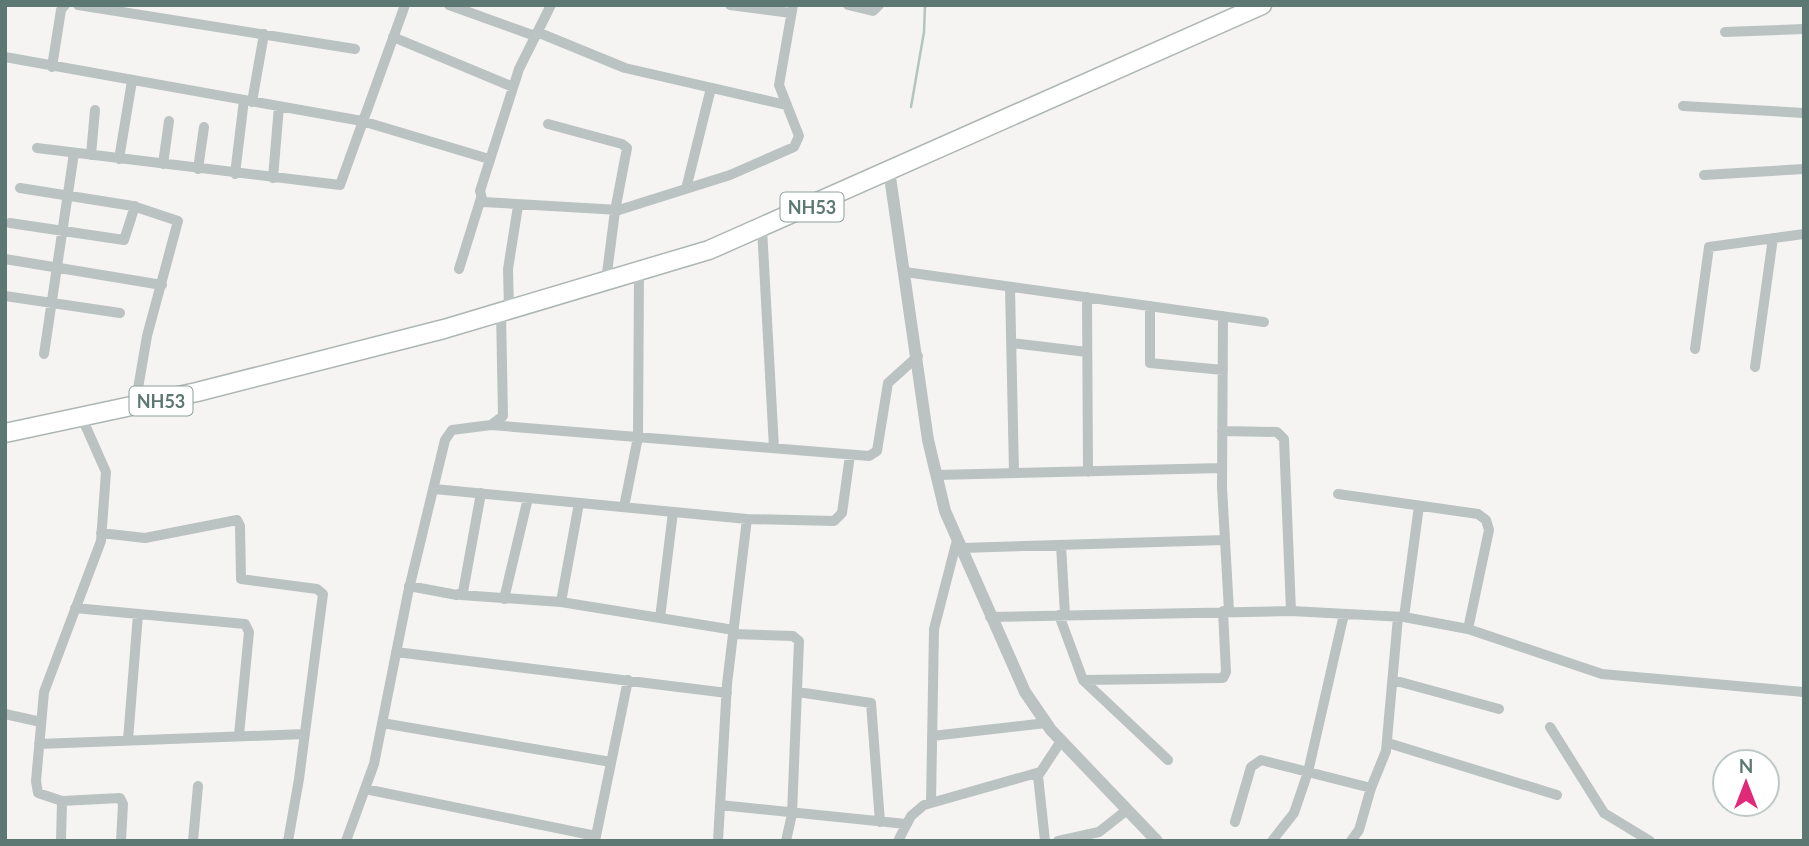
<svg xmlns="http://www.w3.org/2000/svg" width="1809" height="846" font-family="Lato,sans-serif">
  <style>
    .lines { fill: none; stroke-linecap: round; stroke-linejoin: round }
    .stream { stroke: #b3c5bd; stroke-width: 2.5 }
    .trunk-casing { stroke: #aeb6b4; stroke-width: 21 }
    .minor { stroke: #bac3c1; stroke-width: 10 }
    .tertiary { stroke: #bac3c1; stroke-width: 12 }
    .trunk { stroke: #fff; stroke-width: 18 }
    .labels { text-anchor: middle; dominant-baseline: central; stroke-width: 7; stroke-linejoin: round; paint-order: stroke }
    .shield { fill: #fff; stroke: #8ea09c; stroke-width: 2 }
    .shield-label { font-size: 18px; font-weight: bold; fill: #5d7872 }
  </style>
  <rect width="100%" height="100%" fill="#f6f4f3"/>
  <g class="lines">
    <path class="stream" d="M 911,107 L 924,32 L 925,5"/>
    <defs>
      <path id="trunk" d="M 5,433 L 197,392 L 444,329 L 709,250 L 1262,5"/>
    </defs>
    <use href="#trunk" class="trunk-casing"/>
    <path class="minor" d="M 78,5 L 355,49
      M 449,5 L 535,36
      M 551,5 L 519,69 L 480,191 L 483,202 L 619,210 L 730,175 L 794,147 L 799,136 L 779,85 L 793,5
      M 730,5 L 791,13
      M 848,5 L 873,11 L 879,5
      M 537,32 L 625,68 L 786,105
      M 1725,32 L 1804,29
      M 393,37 L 513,87
      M 5,57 L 362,121 L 489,159
      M 52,67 L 61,10 L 65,5
      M 252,102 L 264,34
      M 1683,106 L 1804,113
      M 548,124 L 622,144 L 627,148 L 615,211 L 606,281
      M 37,148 L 340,185 L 405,5
      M 91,155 L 95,110
      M 119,159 L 132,81
      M 163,164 L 169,121
      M 198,169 L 204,127
      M 235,174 L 244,100
      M 1704,175 L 1804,169
      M 273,178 L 279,106
      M 20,188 L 133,206 L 178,221 L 147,336 L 135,406
      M 686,189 L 711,88
      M 10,223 L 124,240 L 135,206
      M 762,228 L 774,448
      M 5,259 L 162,285
      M 459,269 L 481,198
      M 905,272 L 1264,322
      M 1010,287 L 1014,473
      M 5,296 L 120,313
      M 1087,297 L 1088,472
      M 1150,306 L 1150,363 L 1223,370
      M 509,310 L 508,269 L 518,206
      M 1223,316 L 1222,487 L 1229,611
      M 1012,343 L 1087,352
      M 1695,349 L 1709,247 L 1804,234
      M 44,354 L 74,153
      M 1755,367 L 1773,238
      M 491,425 L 869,456 L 877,451 L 888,383 L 918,356
      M 1222,431 L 1277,432 L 1284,439 L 1291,611
      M 936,475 L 1222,468
      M 434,489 L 747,519 L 834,521 L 842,513 L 850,455
      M 1338,494 L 1478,514 L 1486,520 L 1489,530 L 1468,629
      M 624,507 L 638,437 L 639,271
      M 101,533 L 145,538 L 237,520 L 240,526 L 241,579 L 317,589 L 323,594 L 299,779 L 288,841
      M 1061,545 L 1065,615
      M 961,548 L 1225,540
      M 409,586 L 457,595 L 463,592 L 481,493
      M 461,595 L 561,602 L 579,503
      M 504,599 L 528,498
      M 561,602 L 734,630
      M 75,608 L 245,624 L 249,632 L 239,735
      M 1059,615 L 1083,680 L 1168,760
      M 990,617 L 1291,611 L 1404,617 L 1468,629 L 1602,674 L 1804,692
      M 1404,617 L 1419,506
      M 660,618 L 673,512
      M 733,634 L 793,636 L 799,641 L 792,814 L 786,841
      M 396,652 L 727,693
      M 1083,680 L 1223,678 L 1226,672 L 1223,611
      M 1393,680 L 1499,709
      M 798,692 L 871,703 L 880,822
      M 5,714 L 41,722
      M 382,723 L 611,762
      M 1550,727 L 1604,813 L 1650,841
      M 932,736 L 1046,723
      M 128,740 L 138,614
      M 1388,743 L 1557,795
      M 39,744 L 305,734
      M 365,789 L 596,836
      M 62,801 L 120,798 L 123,804 L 121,841
      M 931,803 L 934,629 L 957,540
      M 720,805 L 906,824
      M 1235,822 L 1251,767 L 1261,760 L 1371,788
      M 61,841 L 62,801 L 38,793 L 36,781 L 44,692 L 101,541 L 106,472 L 82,418
      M 193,841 L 198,786
      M 346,841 L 374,764 L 408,593 L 445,440 L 452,430 L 491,425 L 503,416 L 501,312
      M 595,841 L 628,680
      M 718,841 L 727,684 L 747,519
      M 898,841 L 911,816 L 924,805 L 1040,772
      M 1045,841 L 1038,776 L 1061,741
      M 1058,841 L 1099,832 L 1127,810
      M 1272,841 L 1294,813 L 1308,772 L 1344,614
      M 1351,841 L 1359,830 L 1371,788 L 1386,751 L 1398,617"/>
    <path class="tertiary" d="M 889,170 L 928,440 L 945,511 L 1025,692 L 1051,730 L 1157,841"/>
    <use href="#trunk" class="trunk"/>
  </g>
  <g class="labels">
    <g class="shield">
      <rect x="780.5" y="192.5" width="63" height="29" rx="5"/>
      <rect x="129.5" y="386.5" width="63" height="29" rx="5"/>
    </g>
    <g class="shield-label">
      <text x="812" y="207">NH53</text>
      <text x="161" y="401">NH53</text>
    </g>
  </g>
  <rect width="1809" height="846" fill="none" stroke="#5d7872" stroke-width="14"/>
  <g transform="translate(1746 783)"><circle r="33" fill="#ffffff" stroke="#bec9c7" stroke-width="2"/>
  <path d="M0-5L12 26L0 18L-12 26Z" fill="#e02978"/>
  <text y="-10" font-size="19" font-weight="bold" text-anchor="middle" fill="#5d7872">N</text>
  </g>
</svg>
